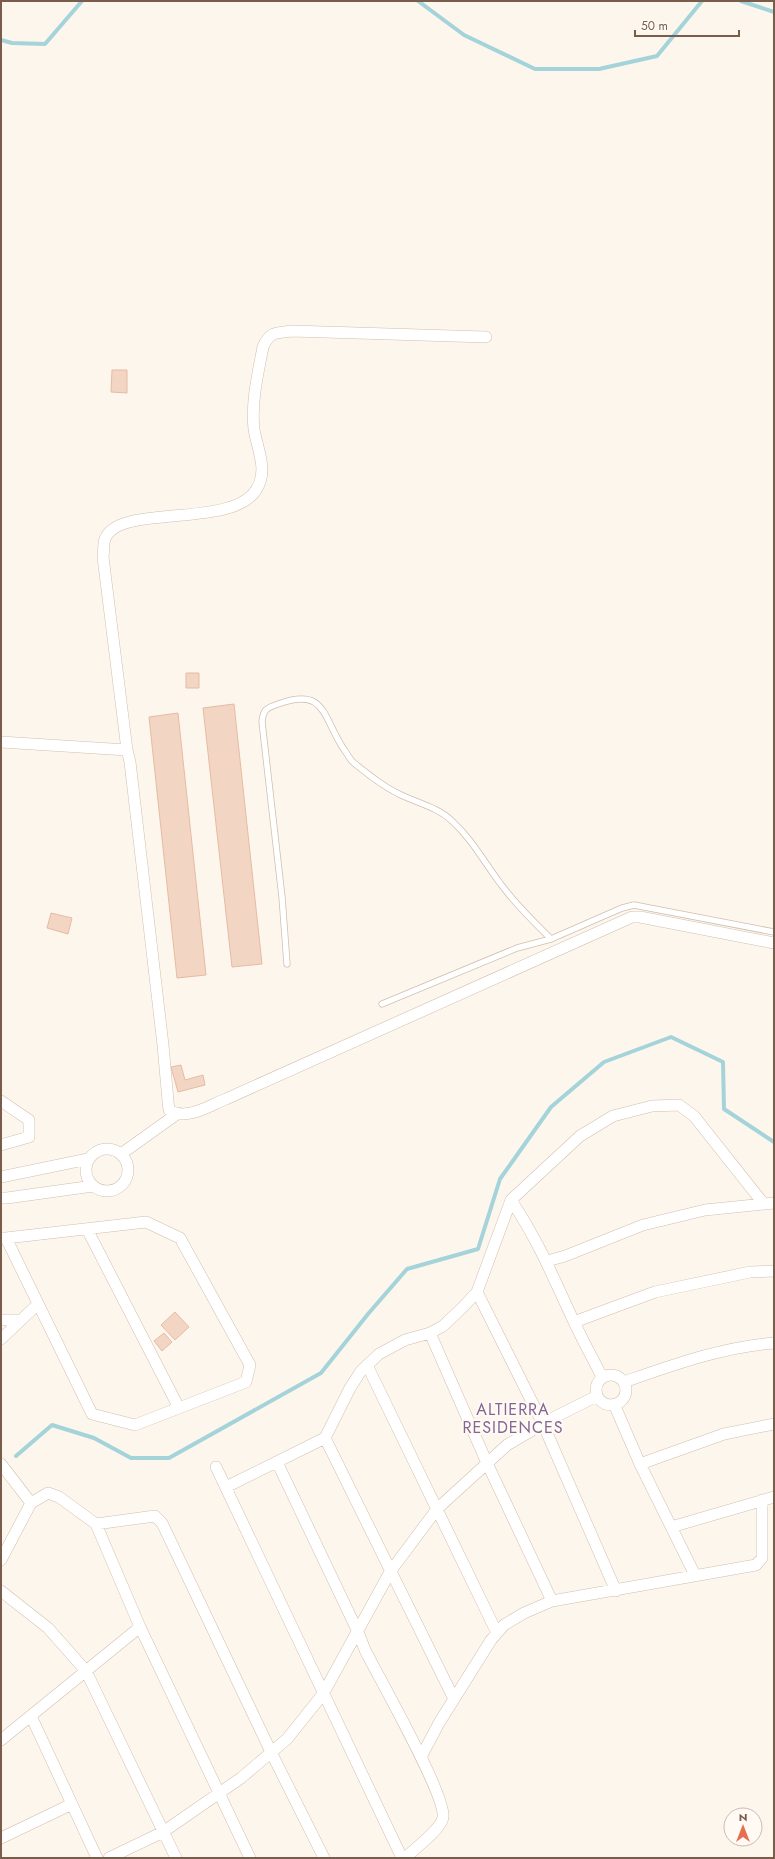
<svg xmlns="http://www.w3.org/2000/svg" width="775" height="1859" font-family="Jost,sans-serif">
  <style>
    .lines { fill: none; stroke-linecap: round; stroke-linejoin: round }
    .stream { stroke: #a5d3da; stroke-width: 4 }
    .building { fill: #f3d5c3; stroke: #e6bba3 }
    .service-casing { stroke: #d1beb0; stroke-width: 7 }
    .minor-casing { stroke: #d1beb0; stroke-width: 12 }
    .service { stroke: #fff; stroke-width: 5.5 }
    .minor { stroke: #fff; stroke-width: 11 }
    .labels { text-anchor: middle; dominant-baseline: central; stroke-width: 4; stroke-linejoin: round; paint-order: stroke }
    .neighbourhood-label { font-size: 16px; letter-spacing: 1px; fill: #846695; stroke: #fffaf3 }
  </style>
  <rect width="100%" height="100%" fill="#fdf6ec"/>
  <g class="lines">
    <path class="stream" d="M 418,1 L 464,35 L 535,69 L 599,69 L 657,56 L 702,1
      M 741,1 L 774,12
      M 1,40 L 12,43 L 45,44 L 82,1
      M 16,1456 L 52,1425 L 94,1438 L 131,1458 L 169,1458 L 321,1373 L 368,1314 L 407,1269 L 478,1249 L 500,1179 L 551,1107 L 604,1062 L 671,1037 L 723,1062 L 724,1109 L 774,1142"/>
  </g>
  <path class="building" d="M 112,370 L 127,370 L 127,393 L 111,392 Z
    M 186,673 L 199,673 L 199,688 L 186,688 Z
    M 234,704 L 262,964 L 232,967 L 203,708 Z
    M 178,713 L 206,975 L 177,978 L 149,717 Z
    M 51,913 L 72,918 L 68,934 L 47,928 Z
    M 181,1065 L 185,1080 L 203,1075 L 205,1085 L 178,1092 L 171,1067 Z
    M 175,1312 L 189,1327 L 175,1340 L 161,1325 Z
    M 164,1333 L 172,1342 L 162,1351 L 154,1341 Z"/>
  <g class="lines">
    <defs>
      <path id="service" d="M 287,964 L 282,897 L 262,722 C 263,710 266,708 278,704 C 325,687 322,715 343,748 C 347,753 349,759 354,763 C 369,775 384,787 401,795 C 418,803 439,808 452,821 C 472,839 484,862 500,883 C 515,904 533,921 551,939
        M 382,1004 L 517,948 L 551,939 L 622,908 L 634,905 L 774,932"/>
      <path id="minor" d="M 1,742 L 127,750 L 130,762 L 163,1045 L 168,1101 L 169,1110 C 187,1121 208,1106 226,1099 L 632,917 L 640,917 L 774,943
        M 127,750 L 103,557 C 104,551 103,544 105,539 C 118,503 232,529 256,490 C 269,471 257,449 254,429 C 251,402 258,373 263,347 C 270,331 276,333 292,331 L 486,337
        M 1,1101 L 29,1120 L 29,1137 L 1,1145
        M86 1170a21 21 0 1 1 42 0a21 21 0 1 1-42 0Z
        M 121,1154 L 177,1114
        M 1,1177 L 88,1159
        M 1,1198 L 7,1198 L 93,1186
        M 511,1200 C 538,1240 554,1279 574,1322 C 583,1341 593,1359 602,1377
        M 87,1229 L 179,1408
        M 1,1238 L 6,1238 L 146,1222 L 180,1238 L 250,1365 L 246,1382 L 135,1425 L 92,1414 L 6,1238
        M 547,1261 L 565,1256 L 643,1225 L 705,1210 L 774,1203
        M 477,1292 L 543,1424 L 616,1591
        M 1,1320 L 20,1320
        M 574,1322 L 655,1292 L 750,1272 L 774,1271
        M 430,1333 L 487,1463 L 552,1601
        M 1,1339 L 38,1304
        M 367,1365 L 497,1633
        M596 1390a15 15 0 1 1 30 0a15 15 0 1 1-30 0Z
        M 624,1382 C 673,1365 722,1347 774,1343
        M 614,1404 L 640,1464 L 695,1575
        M 325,1438 L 454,1699
        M 277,1462 L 358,1632 L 365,1650 C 378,1676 446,1795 443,1817 C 442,1829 414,1849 405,1858
        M 1,1464 L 31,1503
        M 640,1464 L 724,1434 L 774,1424
        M 216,1467 L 402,1858
        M 226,1487 L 325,1438 L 350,1388 L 361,1371 L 379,1354 L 405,1340 L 430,1333 L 443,1326 L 463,1307 L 477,1292 L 511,1200 L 580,1136 L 613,1116 L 652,1106 L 679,1105 L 694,1116 L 763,1203
        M 96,1524 L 155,1516 L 162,1523 L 271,1752 L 324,1858
        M 671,1527 L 774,1497
        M 1,1560 L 31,1503 L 48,1493 L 59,1497 L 96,1524 L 140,1627 L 250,1858
        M 1,1591 L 48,1628 L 86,1671 L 176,1858
        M 31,1716 L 97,1858
        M 1,1740 L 140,1627
        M 421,1757 L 439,1723 L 491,1640 L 504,1625 L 524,1613 L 552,1601 L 756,1565 L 762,1558 L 762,1500
        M 1,1838 L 72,1804
        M 109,1858 L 163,1832 L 241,1778 L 287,1739 L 323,1694 L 390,1572 L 437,1509 L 507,1445 L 553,1418 L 597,1396"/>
    </defs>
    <use href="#service" class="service-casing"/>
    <use href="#minor" class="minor-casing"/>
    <use href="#service" class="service"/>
    <use href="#minor" class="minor"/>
  </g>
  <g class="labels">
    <g class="neighbourhood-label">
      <text x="513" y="1409">ALTIERRA<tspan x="513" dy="18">RESIDENCES</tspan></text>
    </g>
  </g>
  <rect width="775" height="1859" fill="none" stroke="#7a5c4d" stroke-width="4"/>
  <g transform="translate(743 1827)"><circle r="19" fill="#fffaf3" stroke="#cabbb1"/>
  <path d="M0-3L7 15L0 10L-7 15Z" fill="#e76f51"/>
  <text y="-6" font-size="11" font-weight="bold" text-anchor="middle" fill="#7a5c4d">N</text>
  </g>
  <path d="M635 30v6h104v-6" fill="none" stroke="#7a5c4d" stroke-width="2"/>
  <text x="641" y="30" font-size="12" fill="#7a5c4d" stroke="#fffaf3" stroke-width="3" paint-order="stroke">50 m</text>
</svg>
